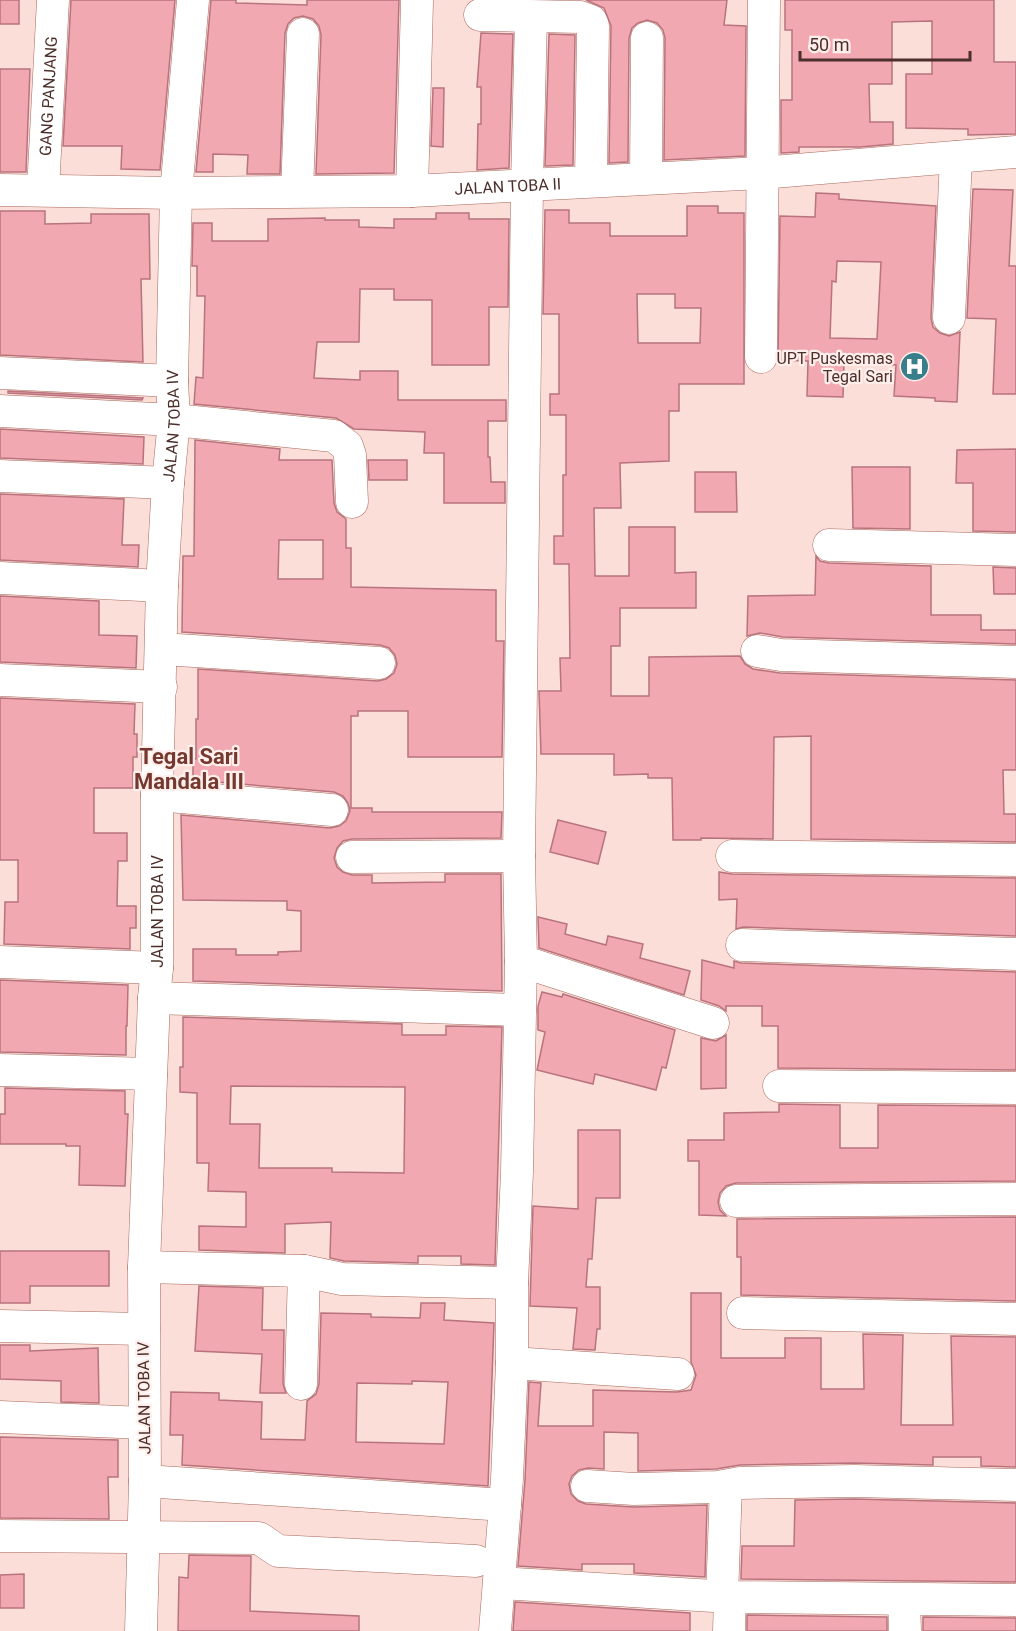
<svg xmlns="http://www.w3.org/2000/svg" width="1016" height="1631" font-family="Roboto,sans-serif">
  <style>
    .building { fill: #f1a8b1; stroke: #b8737d; stroke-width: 1.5; fill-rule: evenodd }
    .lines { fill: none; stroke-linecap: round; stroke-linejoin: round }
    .minor-casing { stroke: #aa685d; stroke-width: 33 }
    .minor { stroke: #fff; stroke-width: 32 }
    .labels { text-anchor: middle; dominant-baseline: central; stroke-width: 4.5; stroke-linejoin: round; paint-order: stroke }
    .street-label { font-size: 16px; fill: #4c2f2a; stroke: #ffefec }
    .poi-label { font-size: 16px; fill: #4c2f2a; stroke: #ffefec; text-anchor: end }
    .district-label { font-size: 22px; font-weight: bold; fill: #75382e; stroke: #ffefec }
  </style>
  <rect width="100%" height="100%" fill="#fcded8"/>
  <path class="building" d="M 0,0 L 19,0 L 19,24 L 0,24 Z
    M 71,0 L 175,0 L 160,170 L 121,169 L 122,146 L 63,146 Z
    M 211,0 L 236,0 L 236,3 L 307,5 L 307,0 L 399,0 L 394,173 L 316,174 L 321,35 L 319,26 L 313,19 L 303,16 L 294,18 L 288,24 L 285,33 L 280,174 L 247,174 L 248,155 L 213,154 L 213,172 L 196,172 Z
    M 586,0 L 727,0 L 724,25 L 746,26 L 745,156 L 664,160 L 665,38 L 663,30 L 657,23 L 647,20 L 638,23 L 632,28 L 629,38 L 628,162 L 609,163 L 611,26 L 604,8 Z
    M 785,0 L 994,0 L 994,62 L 1016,62 L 1016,134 L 968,135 L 968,129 L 906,128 L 906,74 L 932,74 L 932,21 L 892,22 L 892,84 L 869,84 L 870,122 L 893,122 L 893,144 L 860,147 L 799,147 L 799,152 L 781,153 L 781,100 L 792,100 L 792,30 L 785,30 Z
    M 481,33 L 513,34 L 509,168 L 477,170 L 478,124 L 481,124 L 481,87 L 477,87 Z
    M 549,34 L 575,35 L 573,165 L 545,166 Z
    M 0,69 L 30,69 L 26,172 L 0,172 Z
    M 433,88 L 444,88 L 443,147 L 431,146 Z
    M 973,189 L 1013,190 L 1009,266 L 1016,266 L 1016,394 L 993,394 L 996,319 L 967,318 Z
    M 816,193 L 839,194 L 839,199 L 936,206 L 931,318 L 933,327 L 940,333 L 949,336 L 960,332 L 957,402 L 935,401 L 935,398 L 894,396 L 896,365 L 844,362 L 843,397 L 807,396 L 808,361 L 778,360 L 780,216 L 815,217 ZM 837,261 L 881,262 L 877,339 L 830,338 L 832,281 L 836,282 Z
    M 687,206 L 718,206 L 718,213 L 744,213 L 744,384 L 679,384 L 679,411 L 669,411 L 669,461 L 620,463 L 621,508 L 594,508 L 595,576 L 629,576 L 629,527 L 675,527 L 675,573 L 696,572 L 696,608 L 620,608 L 620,646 L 611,646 L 611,696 L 649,696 L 649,657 L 740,656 L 745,664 L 753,669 L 780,673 L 1016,680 L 1016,770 L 1003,770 L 1004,814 L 1016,814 L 1016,842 L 811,839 L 811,736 L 774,737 L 773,839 L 701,838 L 701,840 L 673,840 L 672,778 L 648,778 L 648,774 L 614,775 L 614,754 L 541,754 L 539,691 L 561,691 L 560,658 L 570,658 L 569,564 L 554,564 L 554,536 L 563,536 L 563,475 L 566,475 L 566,415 L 550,415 L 550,394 L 559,394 L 559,314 L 543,314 L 545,210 L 569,210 L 569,223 L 610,223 L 610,236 L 687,236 ZM 637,294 L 675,294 L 675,308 L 701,308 L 700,343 L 638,343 Z
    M 0,211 L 45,211 L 45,224 L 91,223 L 91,214 L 149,214 L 150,279 L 141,279 L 143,362 L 0,355 Z
    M 436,213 L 469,213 L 469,219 L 509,219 L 508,307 L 489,307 L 489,365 L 432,365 L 432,300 L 394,300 L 394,289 L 360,289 L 359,342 L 317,342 L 314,378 L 360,380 L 360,371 L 398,371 L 398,400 L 506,400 L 506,421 L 488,421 L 488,457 L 490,457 L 491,482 L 505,482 L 505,503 L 444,503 L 444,453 L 424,453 L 425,432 L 354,429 L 336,418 L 194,404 L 196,377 L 203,378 L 205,296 L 197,296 L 197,266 L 192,266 L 193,223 L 212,223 L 212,241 L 268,241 L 268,219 L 325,218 L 325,220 L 359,220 L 359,227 L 394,228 L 394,219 L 436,219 Z
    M 8,391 L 143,398 L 142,400 L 8,393 Z
    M 0,429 L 144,437 L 143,464 L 0,458 Z
    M 195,440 L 280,449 L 279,460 L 332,460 L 334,503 L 337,512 L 346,519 L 346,548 L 351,548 L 351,587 L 496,590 L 496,641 L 504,641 L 502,757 L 408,757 L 408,711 L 358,711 L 358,716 L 351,716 L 351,808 L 372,808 L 372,812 L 502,812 L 501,838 L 352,839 L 343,841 L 337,848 L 334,858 L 337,867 L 343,872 L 352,875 L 372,875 L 372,883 L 445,882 L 445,874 L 501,874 L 502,991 L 193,981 L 193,949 L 236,949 L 236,955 L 278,955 L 278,952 L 301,951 L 301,911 L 287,910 L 287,901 L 183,900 L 181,815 L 330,828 L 339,826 L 346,821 L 350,811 L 348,803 L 343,796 L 334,792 L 193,780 L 193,759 L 196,759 L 196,719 L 198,719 L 198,669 L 378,681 L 386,679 L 394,673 L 397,664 L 395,655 L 389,648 L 380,645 L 182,632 L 183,556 L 194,556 ZM 279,540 L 323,540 L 323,579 L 278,579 Z
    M 1016,449 L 1016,532 L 973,531 L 973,483 L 956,483 L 957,450 Z
    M 368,460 L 407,460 L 407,480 L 369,480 Z
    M 852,467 L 910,467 L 910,529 L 853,528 Z
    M 695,472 L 736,472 L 737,512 L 695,512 Z
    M 0,494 L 124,499 L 122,545 L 139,545 L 138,567 L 0,560 Z
    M 816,556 L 820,561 L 829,563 L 931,566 L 931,615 L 981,615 L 981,630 L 1016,630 L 1016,644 L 783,637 L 760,633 L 747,636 L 748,596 L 815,595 Z
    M 993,567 L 1016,568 L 1016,594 L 994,594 Z
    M 0,596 L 99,601 L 99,635 L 137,636 L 136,668 L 0,662 Z
    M 0,698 L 135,704 L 134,734 L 137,734 L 137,757 L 133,757 L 133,788 L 94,788 L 94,833 L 127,833 L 127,861 L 118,861 L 117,906 L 136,906 L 136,928 L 130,928 L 130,949 L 4,944 L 5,902 L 18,902 L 18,860 L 0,860 Z
    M 558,820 L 606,832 L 598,864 L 550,852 Z
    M 719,872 L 732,874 L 1016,878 L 1016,936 L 743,927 L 736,929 L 737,899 L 719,900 Z
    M 538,917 L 567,924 L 565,934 L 606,945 L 608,936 L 643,944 L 640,958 L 690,971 L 684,995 L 539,948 Z
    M 702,960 L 734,968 L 734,961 L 741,963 L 1016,972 L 1016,1070 L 778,1068 L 778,1026 L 762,1026 L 762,1006 L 726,1006 L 726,1011 L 719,1006 L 701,1000 Z
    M 0,980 L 128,985 L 127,1026 L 126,1026 L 126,1055 L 0,1052 Z
    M 542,992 L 562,997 L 563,994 L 675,1030 L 666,1068 L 662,1067 L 656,1090 L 595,1074 L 593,1084 L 537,1070 L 545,1032 L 538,1030 L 538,1006 Z
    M 183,1017 L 402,1024 L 402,1035 L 446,1035 L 446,1026 L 502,1027 L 495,1265 L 461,1264 L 461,1256 L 418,1256 L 418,1263 L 344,1261 L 330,1258 L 331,1222 L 285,1224 L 285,1253 L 199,1250 L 199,1226 L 246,1227 L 246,1192 L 208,1191 L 209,1163 L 197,1163 L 197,1093 L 180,1092 L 180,1067 L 183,1067 ZM 231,1086 L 405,1087 L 404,1173 L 332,1172 L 332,1168 L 259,1168 L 260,1124 L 230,1124 Z
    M 726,1035 L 726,1088 L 701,1089 L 701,1038 L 716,1041 Z
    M 5,1088 L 125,1091 L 125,1114 L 128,1114 L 125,1186 L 79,1185 L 80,1146 L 66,1146 L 66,1144 L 0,1144 L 0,1114 L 5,1114 Z
    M 779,1104 L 840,1105 L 840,1148 L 878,1148 L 878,1105 L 1016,1106 L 1016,1181 L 736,1183 L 726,1186 L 720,1193 L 718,1202 L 720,1210 L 726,1216 L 699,1215 L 699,1161 L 688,1161 L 688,1140 L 724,1140 L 724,1113 L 779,1112 Z
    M 578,1130 L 620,1130 L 620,1198 L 596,1198 L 592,1259 L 588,1259 L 586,1287 L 600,1287 L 600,1329 L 597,1329 L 595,1350 L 573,1349 L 577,1308 L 530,1306 L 533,1206 L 578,1209 Z
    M 1016,1217 L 1016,1301 L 741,1295 L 741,1257 L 737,1257 L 737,1219 Z
    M 0,1251 L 109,1251 L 109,1286 L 30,1286 L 30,1303 L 0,1303 Z
    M 199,1286 L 263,1288 L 262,1330 L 284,1330 L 283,1384 L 286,1393 L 260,1393 L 262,1354 L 195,1351 Z
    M 691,1293 L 721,1293 L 721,1358 L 785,1358 L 785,1338 L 821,1338 L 821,1389 L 864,1389 L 863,1334 L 903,1335 L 901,1425 L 953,1425 L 951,1336 L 1016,1337 L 1016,1467 L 981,1466 L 981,1457 L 933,1457 L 933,1465 L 854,1463 L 740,1465 L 716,1469 L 638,1471 L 638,1433 L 604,1432 L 604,1469 L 588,1468 L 579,1470 L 572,1476 L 569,1484 L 571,1494 L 578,1501 L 586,1504 L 634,1507 L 707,1505 L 705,1577 L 634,1573 L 634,1564 L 582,1564 L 582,1570 L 518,1566 L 525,1480 L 529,1382 L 541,1383 L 538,1426 L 593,1426 L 593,1390 L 677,1392 L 691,1390 L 696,1375 L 691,1362 Z
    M 421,1303 L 445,1303 L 444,1320 L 494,1323 L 488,1486 L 182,1465 L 183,1435 L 170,1435 L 171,1392 L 219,1393 L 219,1400 L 262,1402 L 261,1439 L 305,1440 L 307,1401 L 316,1394 L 319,1384 L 321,1313 L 371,1314 L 371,1317 L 420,1318 ZM 412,1381 L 448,1382 L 444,1444 L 356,1442 L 357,1383 L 412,1384 Z
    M 0,1345 L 30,1345 L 30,1351 L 98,1348 L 99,1403 L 61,1402 L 61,1381 L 0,1379 Z
    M 0,1437 L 118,1440 L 118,1477 L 108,1477 L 109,1519 L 0,1518 Z
    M 854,1499 L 1016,1503 L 1016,1582 L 741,1579 L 742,1546 L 794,1546 L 795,1500 Z
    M 189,1555 L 251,1556 L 250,1611 L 359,1616 L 359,1631 L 178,1631 L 179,1577 L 188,1578 Z
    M 24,1574 L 24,1608 L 0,1608 L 0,1575 Z
    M 515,1602 L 690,1613 L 690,1631 L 513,1631 Z
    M 747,1615 L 887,1617 L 887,1631 L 747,1631 Z
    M 923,1617 L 1016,1618 L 1016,1631 L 923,1631 Z"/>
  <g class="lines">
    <defs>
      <g id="minor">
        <path d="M 480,15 L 580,17 L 591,21 L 593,26 L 591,180"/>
        <path d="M 646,178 L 647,38"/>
        <path id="s1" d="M 0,190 L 176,193 L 412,191 L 761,173 L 1016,152"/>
        <path id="s2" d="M 43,190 L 53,0"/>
        <path d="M 297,191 L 303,34"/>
        <path d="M 412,191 L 417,2"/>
        <path d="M 949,318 L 956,157"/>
        <path d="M 761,357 L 764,0"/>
        <path d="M 0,373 L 172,381"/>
        <path d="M 0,411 L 174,420 L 334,436 L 347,446 L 350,455 L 352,502"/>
        <path d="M 0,476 L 168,483"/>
        <path d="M 829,545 L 1016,550"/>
        <path d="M 0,578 L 162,586"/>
        <path d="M 162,649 L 379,663"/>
        <path d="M 757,651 L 781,655 L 1016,662"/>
        <path d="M 0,680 L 161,687"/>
        <path d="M 157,795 L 332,810"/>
        <path d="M 732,856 L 1016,860"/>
        <path d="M 352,857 L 519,856"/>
        <path d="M 742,945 L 1016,954"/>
        <path d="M 521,961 L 713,1023"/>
        <path d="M 0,962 L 157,968"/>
        <path d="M 154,998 L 520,1010"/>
        <path d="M 0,1070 L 151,1074"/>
        <path d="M 779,1086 L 1016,1088"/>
        <path d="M 736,1201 L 1016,1199"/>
        <path d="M 144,1267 L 304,1271"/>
        <path d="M 743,1313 L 1016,1319"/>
        <path d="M 0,1326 L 144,1329"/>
        <path d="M 512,1363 L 678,1374"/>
        <path d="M 301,1384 L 304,1271 L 342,1279 L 512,1283"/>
        <path d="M 0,1417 L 144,1423"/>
        <path d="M 145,1481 L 505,1505"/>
        <path d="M 587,1486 L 634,1489 L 718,1487 L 740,1483 L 854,1481 L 1016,1485"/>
        <path d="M 0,1536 L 259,1538 L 278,1551 L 476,1561"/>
        <path d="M 500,1583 L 730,1597 L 1016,1600"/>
        <path d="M 722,1597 L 726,1486"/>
        <path d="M 904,1600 L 905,1631"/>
        <path id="s3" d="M 141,1631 L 145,1481 L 144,1267 L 154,998 L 157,968 L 157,795 L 162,586 L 168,483 L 174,420 L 172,381 L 176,193 L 193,0"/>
        <path d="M 495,1631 L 507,1479 L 512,1363 L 512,1283 L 517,1172 L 521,961 L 519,856 L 527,185 L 531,17"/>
        <path d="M 729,1631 L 730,1597"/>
      </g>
    </defs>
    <use href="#minor" class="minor-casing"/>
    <use href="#minor" class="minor"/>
  </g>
  <defs>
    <symbol id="hospital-disc" viewBox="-11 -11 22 22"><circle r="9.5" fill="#397f8b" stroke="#ffefec"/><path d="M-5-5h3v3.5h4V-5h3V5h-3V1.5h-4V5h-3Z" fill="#fff"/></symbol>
  </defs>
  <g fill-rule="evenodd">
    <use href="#hospital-disc" x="898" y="350" width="33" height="33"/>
  </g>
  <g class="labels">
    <g class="street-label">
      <text stroke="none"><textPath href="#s2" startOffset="94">GANG PANJANG</textPath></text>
      <text stroke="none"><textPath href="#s1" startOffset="508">JALAN TOBA II</textPath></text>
      <text stroke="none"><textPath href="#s3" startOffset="1206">JALAN TOBA IV</textPath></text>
      <text stroke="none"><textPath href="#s3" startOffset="720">JALAN TOBA IV</textPath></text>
      <text transform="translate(144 1398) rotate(-91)">JALAN TOBA IV</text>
    </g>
    <g class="poi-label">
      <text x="893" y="358">UPT Puskesmas<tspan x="893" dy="18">Tegal Sari</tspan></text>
    </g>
    <g class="district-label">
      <text x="189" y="756">Tegal Sari<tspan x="189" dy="25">Mandala III</tspan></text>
    </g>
  </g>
  <path d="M800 51v9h170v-9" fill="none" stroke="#4c2f2a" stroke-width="3"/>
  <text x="809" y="51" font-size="18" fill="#4c2f2a" stroke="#ffefec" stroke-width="4.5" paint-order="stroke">50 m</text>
</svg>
